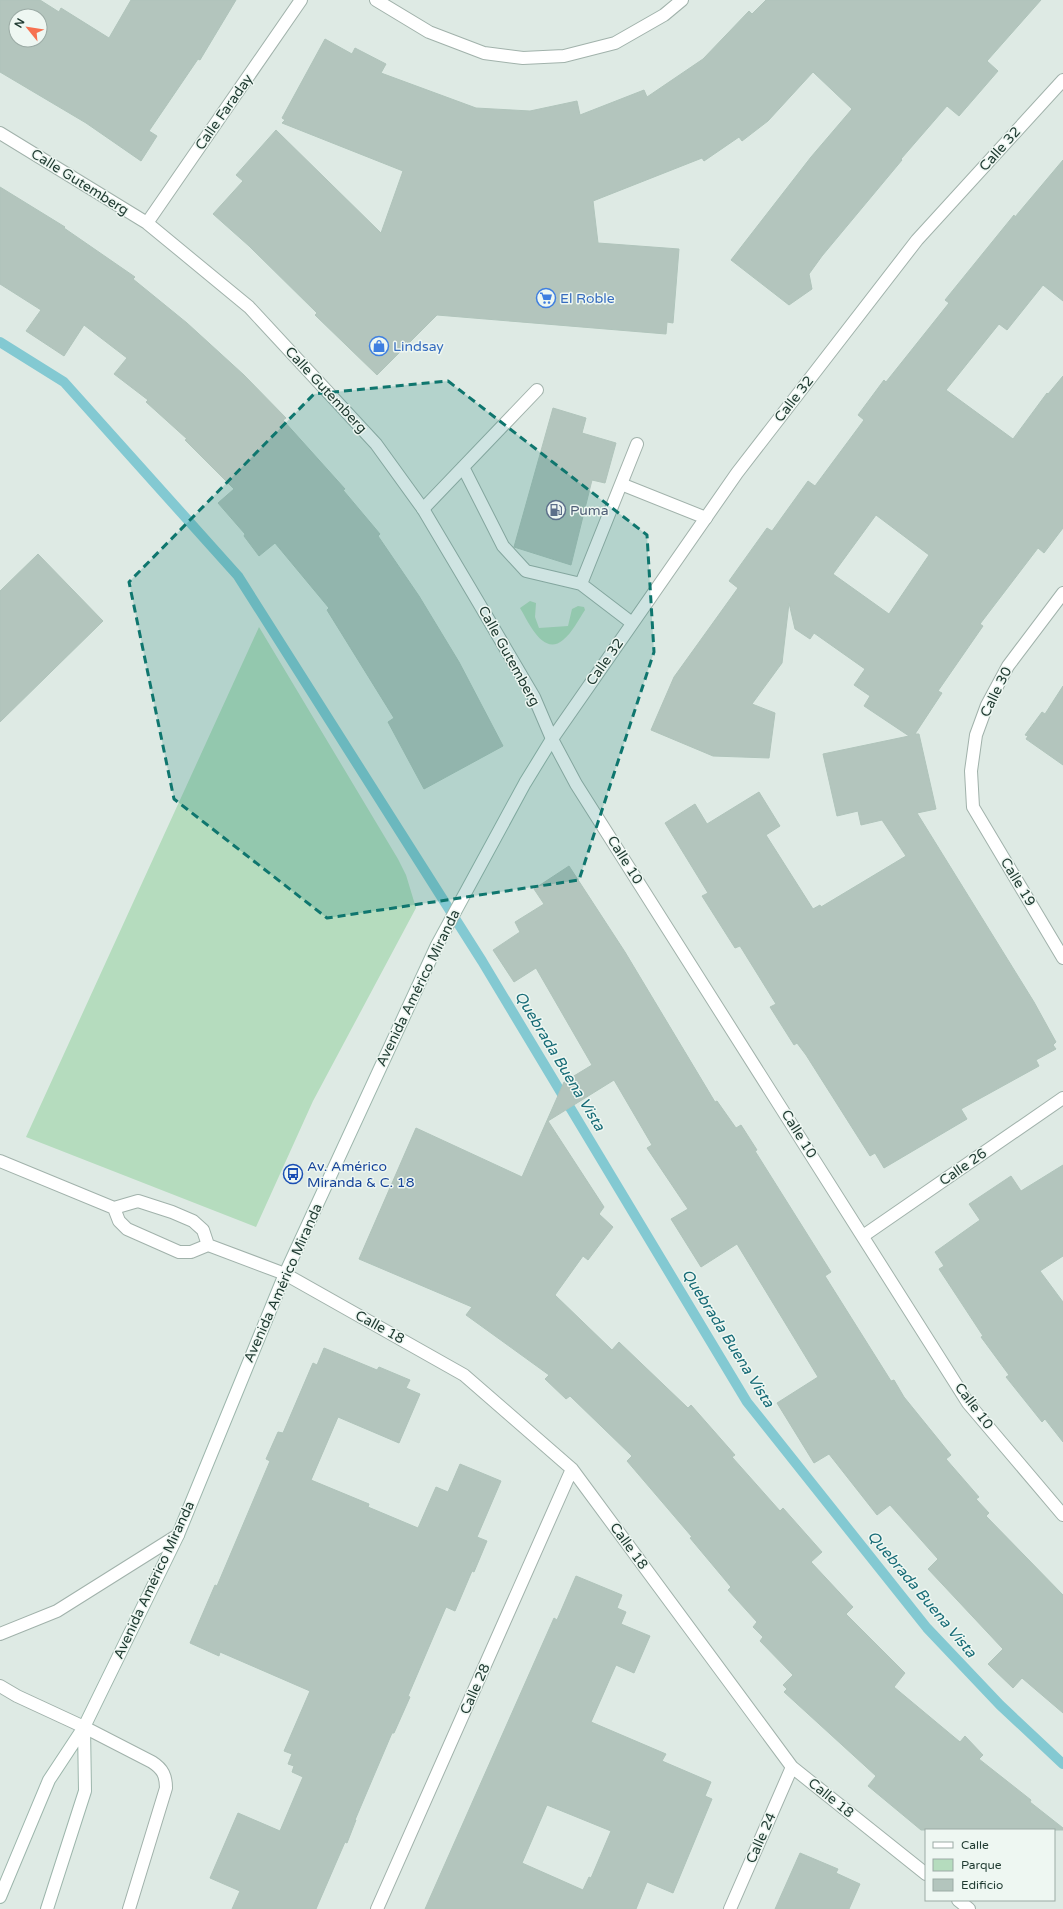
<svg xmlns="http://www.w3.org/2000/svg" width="1063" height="1909" font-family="'Varela Round',sans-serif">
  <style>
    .green { fill: #b5dcbe }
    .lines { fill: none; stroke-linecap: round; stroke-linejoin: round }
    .stream { stroke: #83c9d2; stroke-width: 10 }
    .building { fill: #b3c5bd; stroke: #b0c4bb; fill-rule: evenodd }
    .lane-casing { stroke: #a1b2ab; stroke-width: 14 }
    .street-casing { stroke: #a1b2ab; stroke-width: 14 }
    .secondary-casing { stroke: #9db6ac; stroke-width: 14 }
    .lane { stroke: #fff; stroke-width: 12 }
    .street { stroke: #fff; stroke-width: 12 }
    .secondary { stroke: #fff; stroke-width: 12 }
    .marked { fill: #0f766e; fill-opacity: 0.2; stroke: #0f766e; stroke-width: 3; stroke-dasharray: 8 5; stroke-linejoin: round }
    .labels { text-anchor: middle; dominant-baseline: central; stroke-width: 3; stroke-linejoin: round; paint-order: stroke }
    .street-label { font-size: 14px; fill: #1f3a31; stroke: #eef7f2 }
    .shop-label { font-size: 14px; fill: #366cbe; stroke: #eef7f2; text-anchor: start }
    .service-label { font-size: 14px; fill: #4e5e75; stroke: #eef7f2; text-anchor: start }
    .transit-label { font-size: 14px; fill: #164399; stroke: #eef7f2; text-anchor: start }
    .water-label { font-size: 15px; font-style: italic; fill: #186c77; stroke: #eef7f2 }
  </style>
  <rect width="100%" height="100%" fill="#deeae4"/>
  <path class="green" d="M 530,601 L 536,603 L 535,617 L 539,628 L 568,626 L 572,609 L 578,606 L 584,607 L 585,610 C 579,619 572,633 563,640 C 543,657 528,621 520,608 Z
    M 259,627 L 398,859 L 406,875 L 416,908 L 313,1101 L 256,1227 L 26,1137 Z"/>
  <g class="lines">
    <path class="stream" d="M 0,342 L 64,382 L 238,576 L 482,961 L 747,1402 L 927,1628 L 1000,1705 L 1063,1764"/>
  </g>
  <path class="building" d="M 0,0 L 40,0 L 59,12 L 61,8 L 109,38 L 131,0 L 236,0 L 200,60 L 198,59 L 149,131 L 157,136 L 141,161 L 86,123 L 0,72 ZM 16,16 L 40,16 L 40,40 L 16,40 Z
    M 766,0 L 1041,0 L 987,61 L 998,71 L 959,116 L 947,106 L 901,159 L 902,160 L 822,256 L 809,274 L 812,289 L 789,305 L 731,260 L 811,157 L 852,109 L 813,72 L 768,121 L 742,141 L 739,137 L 704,161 L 702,158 L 593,201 L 598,243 L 679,249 L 673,323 L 667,322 L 666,334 L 437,315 L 377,375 L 315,315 L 317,313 L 249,246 L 213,214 L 243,181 L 236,175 L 276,130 L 381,233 L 403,171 L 282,123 L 285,120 L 282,118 L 325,39 L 352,54 L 355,48 L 386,64 L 381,73 L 476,108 L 530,111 L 577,101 L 580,115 L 644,90 L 647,97 L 703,59 L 749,11 L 752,14 Z
    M 1063,160 L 1063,301 L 1043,285 L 1007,330 L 999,324 L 946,390 L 1013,439 L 1047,393 L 1048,394 L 1063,376 L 1063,528 L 1044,553 L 1038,548 L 980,624 L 983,626 L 938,691 L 942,693 L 915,734 L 919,734 L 936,809 L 917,813 L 1034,1002 L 1056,1042 L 1053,1045 L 1056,1049 L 1036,1060 L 1039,1066 L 961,1109 L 967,1119 L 884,1168 L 875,1153 L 870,1156 L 806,1055 L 797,1043 L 794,1045 L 770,1007 L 776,1004 L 740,946 L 735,948 L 702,896 L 708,893 L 665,823 L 695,804 L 707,824 L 759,792 L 780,826 L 766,835 L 813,909 L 820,905 L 821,907 L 906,856 L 882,820 L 861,825 L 858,811 L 837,816 L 823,754 L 909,736 L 864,706 L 870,696 L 854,685 L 865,669 L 814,633 L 810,639 L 795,629 L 789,603 L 782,663 L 752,704 L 775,713 L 769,758 L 713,756 L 651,730 L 674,677 L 738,588 L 729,581 L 767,528 L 772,531 L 808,481 L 815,486 L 864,420 L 858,415 L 884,380 L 886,382 L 949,303 L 945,300 L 1014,215 L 1015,217 ZM 876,515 L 929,555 L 889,614 L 833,574 Z
    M 0,187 L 65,227 L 64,228 L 135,277 L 133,279 L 187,323 L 244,375 L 286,418 L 283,420 L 345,489 L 343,490 L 380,534 L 378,536 L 419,596 L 459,662 L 503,746 L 424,789 L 388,722 L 394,718 L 327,610 L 329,608 L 275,543 L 259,556 L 244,536 L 245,534 L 218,503 L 234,489 L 185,440 L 187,439 L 146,402 L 148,400 L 114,374 L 127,358 L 84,325 L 64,356 L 26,331 L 41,310 L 0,284 Z
    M 553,408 L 586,418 L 582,433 L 616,443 L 605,483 L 592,480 L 571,565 L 514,547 Z
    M 38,554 L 103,621 L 0,722 L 0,591 Z
    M 1063,686 L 1063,765 L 1026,739 L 1028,736 L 1025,735 L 1042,712 L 1045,714 Z
    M 569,866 L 625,952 L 715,1102 L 717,1101 L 736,1128 L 741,1125 L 757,1150 L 755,1151 L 831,1272 L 825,1276 L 891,1381 L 894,1380 L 904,1397 L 951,1455 L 946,1459 L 979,1497 L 976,1499 L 989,1513 L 986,1516 L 1063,1595 L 1063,1713 L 1022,1678 L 1013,1688 L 988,1664 L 1003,1649 L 928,1569 L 938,1559 L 890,1505 L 877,1515 L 829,1454 L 814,1463 L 777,1403 L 818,1377 L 737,1244 L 701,1267 L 671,1219 L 688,1209 L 647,1148 L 652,1145 L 614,1080 L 548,1121 L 604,1207 L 599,1214 L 613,1227 L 588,1260 L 583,1256 L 555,1295 L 612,1350 L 619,1342 L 688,1408 L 691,1405 L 735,1455 L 732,1457 L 780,1511 L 783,1508 L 822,1552 L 811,1562 L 853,1607 L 846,1614 L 905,1673 L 894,1687 L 960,1742 L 965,1736 L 983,1755 L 979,1759 L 1031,1800 L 1030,1802 L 1063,1828 L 1063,1830 L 921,1830 L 868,1786 L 876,1776 L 784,1692 L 787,1689 L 783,1685 L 793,1675 L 760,1641 L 763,1637 L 753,1627 L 757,1622 L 728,1590 L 731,1587 L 690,1538 L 692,1537 L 627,1461 L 632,1456 L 570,1396 L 566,1399 L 545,1379 L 549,1375 L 466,1315 L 472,1307 L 359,1259 L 416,1128 L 522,1177 L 564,1082 L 592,1065 L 536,968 L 514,982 L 493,950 L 520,932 L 515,922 L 544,904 L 534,889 Z
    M 1063,1165 L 1063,1256 L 1040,1271 L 1063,1302 L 1063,1442 L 1045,1419 L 1042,1422 L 1006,1377 L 1009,1375 L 981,1337 L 983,1336 L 939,1269 L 944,1266 L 935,1252 L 980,1220 L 969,1204 L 1011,1176 L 1021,1191 Z
    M 324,1348 L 377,1370 L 379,1367 L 410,1380 L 406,1388 L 420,1394 L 399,1443 L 338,1417 L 311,1480 L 369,1504 L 368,1507 L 418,1528 L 436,1487 L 448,1492 L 460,1464 L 501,1481 L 477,1537 L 487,1541 L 474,1572 L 472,1571 L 455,1611 L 446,1607 L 408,1696 L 410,1697 L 394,1733 L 392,1733 L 355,1820 L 356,1820 L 347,1843 L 345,1842 L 316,1909 L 232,1909 L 240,1891 L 210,1878 L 238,1813 L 280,1831 L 303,1777 L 292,1772 L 294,1766 L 288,1764 L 292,1754 L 284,1751 L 310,1691 L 220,1652 L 219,1656 L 190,1643 L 215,1585 L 217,1586 L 270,1461 L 266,1459 L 278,1432 L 283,1433 L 313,1363 L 317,1365 Z
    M 576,1576 L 622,1595 L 617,1608 L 626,1612 L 621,1624 L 650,1636 L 634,1673 L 616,1665 L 591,1722 L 666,1754 L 662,1761 L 711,1782 L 705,1796 L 712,1799 L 673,1893 L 647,1882 L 636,1909 L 425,1909 L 554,1618 L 557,1620 ZM 547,1805 L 611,1831 L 591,1878 L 589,1877 L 583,1890 L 522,1863 Z
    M 800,1853 L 838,1869 L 836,1873 L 860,1884 L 849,1909 L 775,1909 Z"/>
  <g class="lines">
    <defs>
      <path id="lane" d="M 463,467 L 503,546 L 526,571 L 581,584 L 637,444
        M 621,484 L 706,518
        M 423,509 L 537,390
        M 581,584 L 632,623
        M 0,1161 L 114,1208 L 138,1201 L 172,1212 L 193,1221 L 203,1230 L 208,1245
        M 114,1208 L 119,1221 L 127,1229 L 179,1252 L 191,1252 L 208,1245 L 285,1274
        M 84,1727 L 152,1762 C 163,1769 166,1776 166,1788 L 129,1909"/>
      <path id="street" d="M 376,0 L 429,32 L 484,53 L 523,58 L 564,56 L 615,43 L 664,15 L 682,0
        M 0,133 L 147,223 L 249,307 L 376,444 L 423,509 L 477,600 L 534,697 L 552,739 L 576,784 L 968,1403 L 1063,1515
        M 147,223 L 301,0
        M 1063,593 L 1008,666 L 987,705 L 976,735 L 971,771 L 973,807 L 1063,958
        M 552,739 L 737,473 L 917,240 L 1063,80
        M 863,1236 L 1063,1098
        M 285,1274 L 464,1375 L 572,1469 L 792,1767 L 926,1874
        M 0,1634 L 57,1611 L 178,1535
        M 0,1686 L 17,1696 L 84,1727
        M 958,1900 L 969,1909
        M 377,1909 L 572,1469
        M 730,1909 L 792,1767"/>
      <path id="secondary" d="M 0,1897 L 49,1780 L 84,1727 L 178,1535 L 285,1274 L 437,945 L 525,783 L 552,739
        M 47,1909 L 85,1791 L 84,1727"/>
    </defs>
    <use href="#lane" class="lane-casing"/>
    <use href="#street" class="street-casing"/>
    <use href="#secondary" class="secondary-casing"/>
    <use href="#lane" class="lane"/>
    <use href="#street" class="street"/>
    <use href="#secondary" class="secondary"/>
  </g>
  <path class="marked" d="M 448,381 L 647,535 L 654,652 L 579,880 L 327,918 L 174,799 L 129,582 L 314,394 Z"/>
  <defs>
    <symbol id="supermarket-ring" viewBox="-11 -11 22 22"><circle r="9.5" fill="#eef7f2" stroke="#3f7fe0" stroke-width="1.5"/><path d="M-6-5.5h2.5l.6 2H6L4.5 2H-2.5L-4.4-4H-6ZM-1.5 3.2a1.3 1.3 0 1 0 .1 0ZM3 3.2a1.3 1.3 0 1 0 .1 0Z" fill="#3f7fe0"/></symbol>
    <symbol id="shop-ring" viewBox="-11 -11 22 22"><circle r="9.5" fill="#eef7f2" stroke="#3f7fe0" stroke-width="1.5"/><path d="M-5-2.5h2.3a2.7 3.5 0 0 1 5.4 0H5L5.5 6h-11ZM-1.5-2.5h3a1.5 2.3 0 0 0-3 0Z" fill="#3f7fe0"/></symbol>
    <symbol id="fuel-ring" viewBox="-11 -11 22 22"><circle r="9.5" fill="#eef7f2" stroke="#5c6f8a" stroke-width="1.5"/><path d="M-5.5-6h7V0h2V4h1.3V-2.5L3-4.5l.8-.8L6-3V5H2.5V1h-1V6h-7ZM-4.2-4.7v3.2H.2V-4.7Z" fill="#5c6f8a"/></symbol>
    <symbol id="bus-ring" viewBox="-11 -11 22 22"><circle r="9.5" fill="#eef7f2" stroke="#1a4fb4" stroke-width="1.5"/><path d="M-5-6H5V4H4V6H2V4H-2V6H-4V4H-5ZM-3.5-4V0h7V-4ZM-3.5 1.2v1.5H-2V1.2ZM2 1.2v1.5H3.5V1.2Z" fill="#1a4fb4"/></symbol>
  </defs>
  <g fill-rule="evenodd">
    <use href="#supermarket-ring" x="535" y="287" width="22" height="22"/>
    <use href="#shop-ring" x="368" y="335" width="22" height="22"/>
    <use href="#fuel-ring" x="545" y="499" width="22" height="22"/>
    <use href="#bus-ring" x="282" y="1163" width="22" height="22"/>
  </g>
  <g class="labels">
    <g class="street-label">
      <text transform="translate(224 112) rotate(-55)">Calle Faraday</text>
      <text transform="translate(1000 149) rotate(-48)">Calle 32</text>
      <text transform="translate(80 182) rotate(32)">Calle Gutemberg</text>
      <text transform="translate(326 390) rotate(47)">Calle Gutemberg</text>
      <text transform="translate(794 399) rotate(-52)">Calle 32</text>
      <text transform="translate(509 656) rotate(61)">Calle Gutemberg</text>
      <text transform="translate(605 662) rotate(-55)">Calle 32</text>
      <text transform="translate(996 692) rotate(-64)">Calle 30</text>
      <text transform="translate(625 860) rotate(58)">Calle 10</text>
      <text transform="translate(1018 882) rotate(59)">Calle 19</text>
      <text transform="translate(418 988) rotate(-64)">Avenida Américo Miranda</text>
      <text transform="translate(799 1134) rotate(58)">Calle 10</text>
      <text transform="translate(963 1167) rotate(-35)">Calle 26</text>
      <text transform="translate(283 1283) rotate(-66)">Avenida Américo Miranda</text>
      <text transform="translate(380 1327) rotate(29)">Calle 18</text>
      <text transform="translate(974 1406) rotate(53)">Calle 10</text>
      <text transform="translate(629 1546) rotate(54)">Calle 18</text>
      <text transform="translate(154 1580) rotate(-65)">Avenida Américo Miranda</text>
      <text transform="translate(475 1689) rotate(-66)">Calle 28</text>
      <text transform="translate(831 1798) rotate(39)">Calle 18</text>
      <text transform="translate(761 1838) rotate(-66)">Calle 24</text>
    </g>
    <g class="shop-label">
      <text x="560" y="298">El Roble</text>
      <text x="393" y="346">Lindsay</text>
    </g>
    <g class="service-label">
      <text x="570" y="510">Puma</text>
    </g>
    <g class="transit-label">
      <text x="307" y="1166">Av. Américo<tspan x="307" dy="16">Miranda &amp; C. 18</tspan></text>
    </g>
    <g class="water-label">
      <text transform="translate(560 1061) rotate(59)">Quebrada Buena Vista</text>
      <text transform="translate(728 1338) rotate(58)">Quebrada Buena Vista</text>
      <text transform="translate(922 1594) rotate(50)">Quebrada Buena Vista</text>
    </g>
  </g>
  <rect x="925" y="1829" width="130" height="72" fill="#eef7f2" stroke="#9baba5"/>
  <rect x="933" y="1842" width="20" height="6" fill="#ffffff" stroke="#9baba5"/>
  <text x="961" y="1849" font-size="12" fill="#1f3a31">Calle</text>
  <rect x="933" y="1859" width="20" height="12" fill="#b5dcbe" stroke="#9baba5"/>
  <text x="961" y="1869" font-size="12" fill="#1f3a31">Parque</text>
  <rect x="933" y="1879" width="20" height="12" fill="#b3c5bd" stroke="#9baba5"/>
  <text x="961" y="1889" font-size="12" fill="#1f3a31">Edificio</text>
  <g transform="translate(28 28) rotate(300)"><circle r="19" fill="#eef7f2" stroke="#9baba5"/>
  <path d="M0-3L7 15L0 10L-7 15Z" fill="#f67150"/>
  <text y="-6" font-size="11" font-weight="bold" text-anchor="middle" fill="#1f3a31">N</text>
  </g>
</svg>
